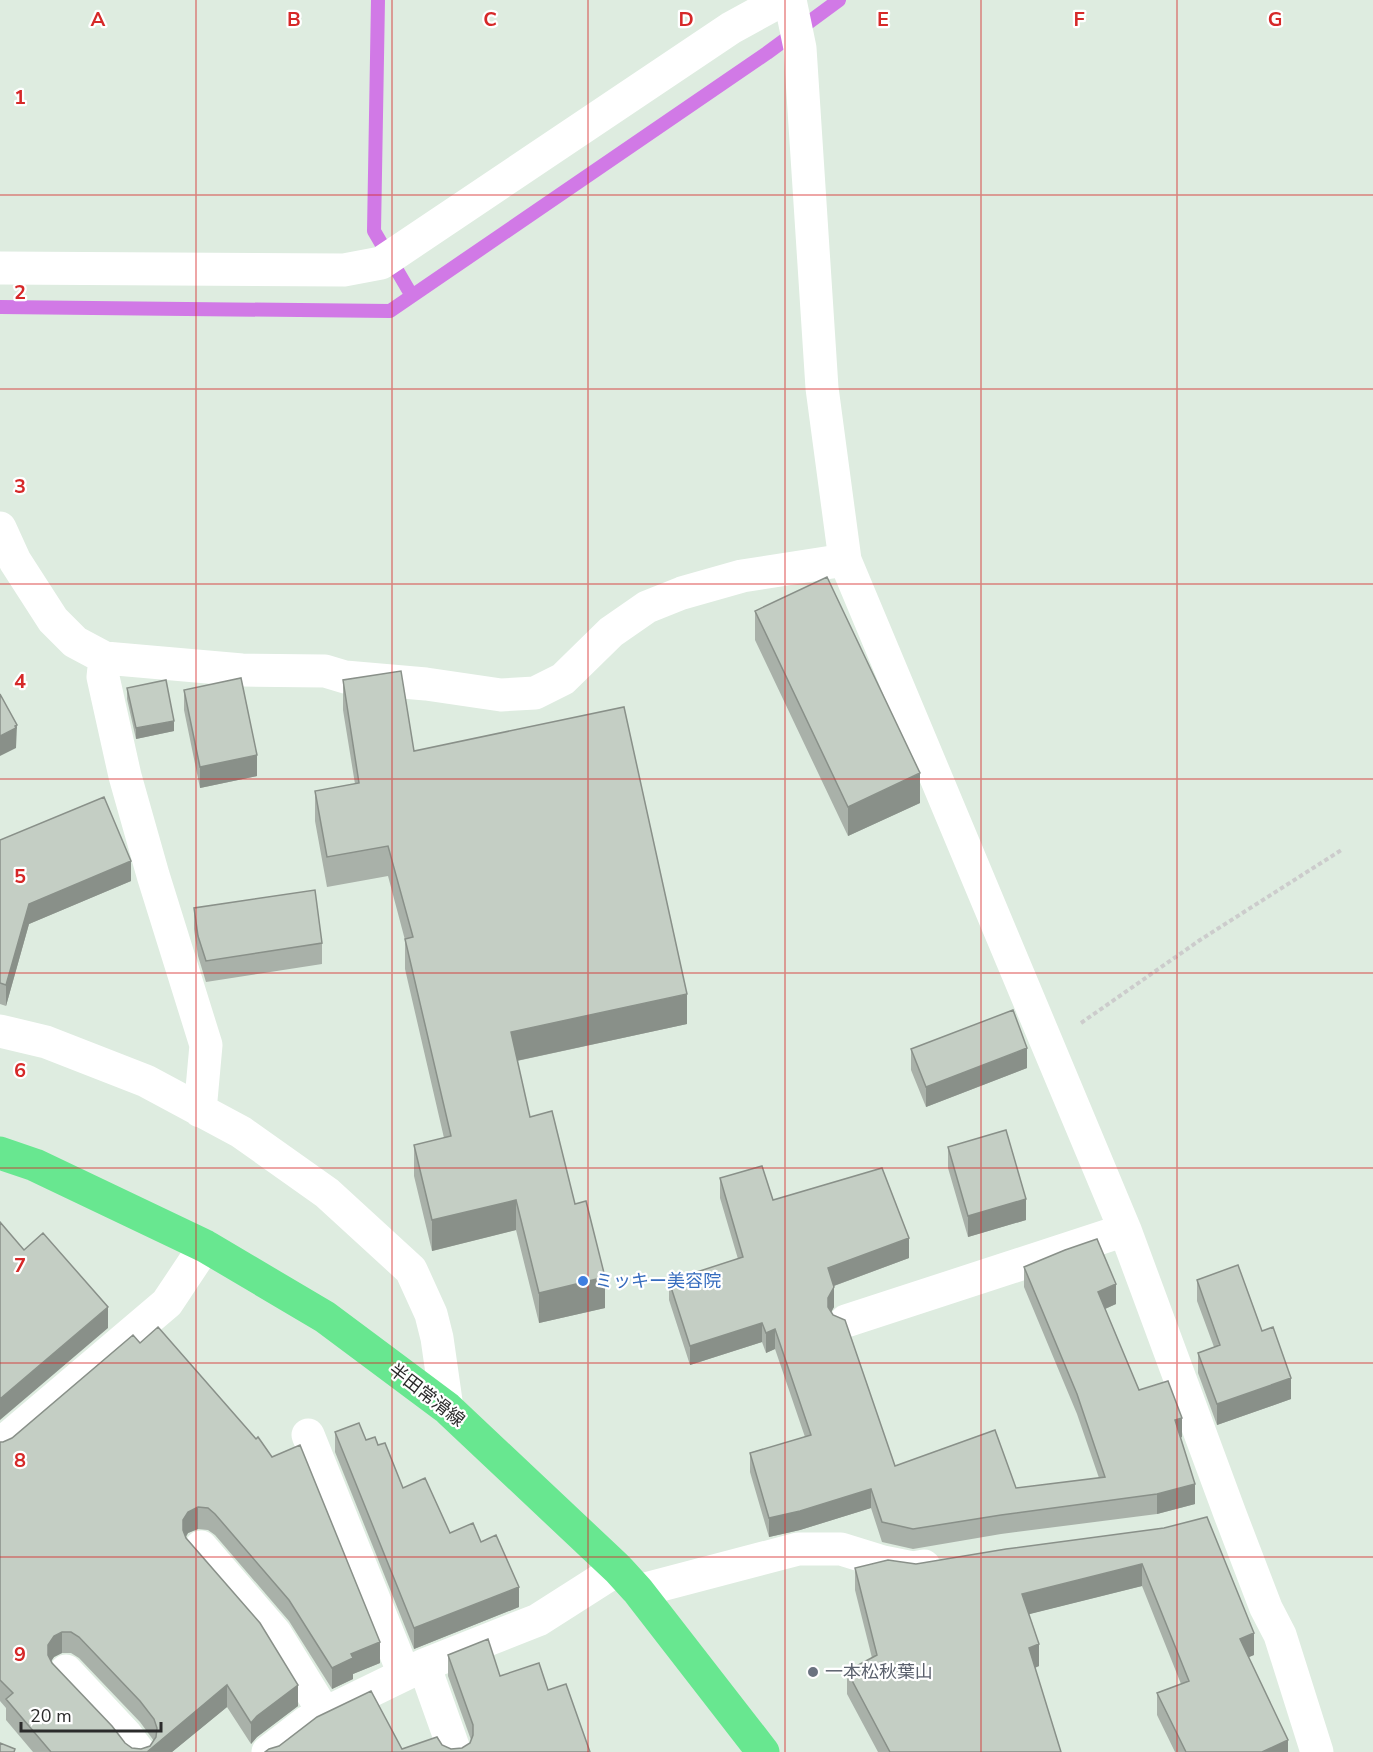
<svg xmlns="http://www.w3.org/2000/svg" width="1373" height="1752" font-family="'Nunito Sans','Noto Sans JP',sans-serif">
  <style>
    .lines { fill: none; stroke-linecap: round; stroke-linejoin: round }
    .stream { stroke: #d179e6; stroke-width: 14 }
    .path { stroke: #ccc; stroke-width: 4; stroke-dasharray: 4.5 3; stroke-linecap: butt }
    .street { stroke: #fff; stroke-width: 33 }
    .primary { stroke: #68e790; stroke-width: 33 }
    .wall { fill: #a9b1a9; fill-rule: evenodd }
    .shaded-wall { fill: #899089 }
    .building { fill: #c4cec4; stroke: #899089; stroke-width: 1.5; fill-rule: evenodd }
    .grid { fill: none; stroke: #d62828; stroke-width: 1.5; stroke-opacity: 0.55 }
    .shop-dot { fill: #3f7fe0; stroke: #fff; stroke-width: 2 }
    .worship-dot { fill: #6b7280; stroke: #fff; stroke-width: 2 }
    .labels { text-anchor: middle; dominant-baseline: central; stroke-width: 4.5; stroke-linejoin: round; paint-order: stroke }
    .shop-label { font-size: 18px; fill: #366cbe; stroke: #fff; text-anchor: start }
    .street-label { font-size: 18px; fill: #2b2b2b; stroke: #fff }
    .worship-label { font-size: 18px; fill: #5b616d; stroke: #fff; text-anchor: start }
    .grid-label { font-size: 20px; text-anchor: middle; font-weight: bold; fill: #d62828; stroke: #fff; stroke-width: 4.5; stroke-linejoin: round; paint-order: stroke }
  </style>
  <rect width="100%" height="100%" fill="#deece0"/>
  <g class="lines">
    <path class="stream" d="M 378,0 L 374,231 L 412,296
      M 0,307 L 390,311 L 767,53 L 839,0"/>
    <path class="path" d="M 1081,1023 L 1200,940 L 1343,849"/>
    <path class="street" d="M 790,0 L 800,48 L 822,388 L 845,560 L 1125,1230 L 1230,1514 L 1266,1608 L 1280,1635 L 1317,1752
      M 0,268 L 344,270 L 381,263 L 731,28 L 782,0
      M 0,528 L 15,561 L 53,620 L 75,642 L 105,658 L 242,670 L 325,671 L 345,677 L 426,684 L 501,695 L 535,693 L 563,679 L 611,632 L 647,607 L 682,593 L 742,576 L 845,560
      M 105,658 L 103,677 L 125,776 L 153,875 L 206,1045 L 200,1111
      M 0,1031 L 46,1042 L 146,1081 L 241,1132 L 327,1193 L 411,1270 L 431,1314 L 437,1338 L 447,1408
      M 846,1321 L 1125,1230
      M 308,1435 L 404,1674
      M 0,1445 L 167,1303 L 205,1246
      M 201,1547 L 275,1633 L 325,1714
      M 638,1591 L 798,1549 L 841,1549 L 883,1562 L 913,1568 L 924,1566
      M 424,1665 L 455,1752
      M 66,1671 L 126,1735 L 139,1752
      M 268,1752 L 307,1722 L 424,1665 L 538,1620 L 618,1569"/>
    <path class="primary" d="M 0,1153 L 35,1165 L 205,1246 L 325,1317 L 447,1408 L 618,1569 L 638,1591 L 763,1752"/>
  </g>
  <path class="wall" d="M 755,611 L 920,803 L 848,836 L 755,640 Z
    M 343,680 L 687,1024 L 517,1061 L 530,1117 L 575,1204 L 605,1308 L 539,1323 L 516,1230 L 432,1251 L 414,1176 L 414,1145 L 444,1138 L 405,969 L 405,940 L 388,876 L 327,887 L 315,821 L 315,791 L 355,784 L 343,710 Z
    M 127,688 L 174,731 L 136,739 L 127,699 Z
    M 184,690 L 257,776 L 200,788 L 184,710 Z
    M 0,840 L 131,881 L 29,924 L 6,1006 L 0,1004 Z
    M 194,908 L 322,943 L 322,964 L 206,982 L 198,956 L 194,929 Z
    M 911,1049 L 1027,1068 L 926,1107 L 911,1070 Z
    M 948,1147 L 1026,1220 L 968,1237 L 948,1168 Z
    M 720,1178 L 909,1258 L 834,1286 L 834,1307 L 831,1312 L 895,1466 L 1016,1488 L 1099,1478 L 1077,1414 L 1024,1287 L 1024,1267 L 1116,1304 L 1105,1309 L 1139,1390 L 1182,1437 L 1180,1438 L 1195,1504 L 1157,1514 L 1001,1534 L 913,1549 L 882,1542 L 871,1508 L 800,1530 L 769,1537 L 750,1472 L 750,1453 L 805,1437 L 775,1349 L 766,1353 L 762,1342 L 690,1365 L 669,1300 L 669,1281 L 738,1259 L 720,1198 Z
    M 1197,1280 L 1262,1331 L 1291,1399 L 1217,1425 L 1198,1373 L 1198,1353 L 1214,1347 L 1197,1301 Z
    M 133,1335 L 380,1663 L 353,1674 L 353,1679 L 332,1689 L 289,1621 L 215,1535 L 208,1530 L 198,1529 L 188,1533 L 186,1537 L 298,1706 L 257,1737 L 251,1744 L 227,1707 L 172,1752 L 33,1752 L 6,1720 L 6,1708 L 0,1701 L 0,1442 L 3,1442 L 12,1438 ZM 62,1653 L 71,1653 L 79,1658 L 140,1722 L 154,1741 L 150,1746 L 141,1749 L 132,1748 L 125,1743 L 52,1663 L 51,1661 L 54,1657 Z
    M 335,1432 L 366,1440 L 378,1445 L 403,1488 L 450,1533 L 481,1542 L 519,1607 L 414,1649 L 335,1452 Z
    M 1164,1528 L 1254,1655 L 1248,1657 L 1288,1752 L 1175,1752 L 1157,1715 L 1157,1693 L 1181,1684 L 1142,1586 L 1029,1614 L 1039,1666 L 1035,1668 L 1061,1752 L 878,1752 L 847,1694 L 847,1671 L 872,1658 L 855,1590 L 855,1568 L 916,1564 Z
    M 448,1655 L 500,1676 L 548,1690 L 590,1752 L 402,1749 L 442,1745 L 451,1749 L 462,1748 L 470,1743 L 471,1740 L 448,1676 Z"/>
  <path class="shaded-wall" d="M 174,721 L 174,731 L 136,739 L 136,728 Z
    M 17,725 L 16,748 L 0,756 L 0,736 Z
    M 257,755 L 257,776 L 200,788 L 200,767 Z
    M 920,773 L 920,803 L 848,836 L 848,807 Z
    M 131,861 L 131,881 L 29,924 L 6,1006 L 6,985 L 29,904 Z
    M 687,994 L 687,1024 L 511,1062 L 511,1032 Z
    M 1027,1048 L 1027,1068 L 926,1107 L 926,1087 Z
    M 1026,1199 L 1026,1220 L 968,1237 L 968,1216 Z
    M 516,1200 L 516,1230 L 432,1251 L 432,1220 Z
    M 909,1238 L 909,1258 L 828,1288 L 828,1268 Z
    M 605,1277 L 605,1308 L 539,1323 L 539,1293 Z
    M 1116,1284 L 1116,1304 L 1098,1312 L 1098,1292 Z
    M 834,1287 L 834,1307 L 828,1318 L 828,1298 Z
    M 108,1307 L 108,1328 L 0,1420 L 0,1399 Z
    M 762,1323 L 762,1342 L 690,1365 L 690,1346 Z
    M 775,1329 L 775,1349 L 766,1353 L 766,1333 Z
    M 1291,1378 L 1291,1399 L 1217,1425 L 1217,1404 Z
    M 1182,1418 L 1182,1437 L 1175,1440 L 1175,1420 Z
    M 1195,1484 L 1195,1504 L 1157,1514 L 1157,1494 Z
    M 871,1489 L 871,1508 L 800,1530 L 769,1537 L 769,1518 Z
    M 198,1507 L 198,1529 L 188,1533 L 183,1541 L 183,1520 L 188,1512 Z
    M 1142,1564 L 1142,1586 L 1022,1616 L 1022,1594 Z
    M 519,1587 L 519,1607 L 414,1649 L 414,1628 Z
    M 62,1632 L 62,1653 L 54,1657 L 48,1666 L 48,1645 L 54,1636 Z
    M 1254,1633 L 1254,1655 L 1240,1661 L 1240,1639 Z
    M 380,1642 L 380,1663 L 353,1674 L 353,1679 L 332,1689 L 332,1668 L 351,1654 Z
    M 1039,1644 L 1039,1666 L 1029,1670 L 1029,1648 Z
    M 227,1685 L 227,1707 L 172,1752 L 147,1752 Z
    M 298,1685 L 298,1706 L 257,1737 L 251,1744 L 251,1723 L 257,1716 Z
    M 1288,1740 L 1288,1752 L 1262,1752 Z"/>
  <path class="building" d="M 827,577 L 920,773 L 848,807 L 755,611 Z
    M 401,671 L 414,751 L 624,707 L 687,994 L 511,1032 L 530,1117 L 552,1111 L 575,1204 L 586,1201 L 605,1277 L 539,1293 L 516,1200 L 432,1220 L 414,1145 L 451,1136 L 405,939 L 413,937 L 388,846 L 327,857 L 315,791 L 359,783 L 343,680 Z
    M 241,678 L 257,755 L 200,767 L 184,690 Z
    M 166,680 L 174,721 L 136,728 L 127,688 Z
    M 0,694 L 17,725 L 15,726 L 16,728 L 0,736 Z
    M 104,797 L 131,861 L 29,904 L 6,985 L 0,983 L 0,840 Z
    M 315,890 L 322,943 L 206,961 L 198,936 L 194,908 Z
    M 1013,1010 L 1027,1048 L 926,1087 L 911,1049 Z
    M 1006,1130 L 1026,1199 L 968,1216 L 948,1147 Z
    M 762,1166 L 773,1200 L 882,1168 L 909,1238 L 828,1268 L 834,1287 L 828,1298 L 828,1307 L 833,1315 L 845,1320 L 895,1466 L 995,1430 L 1016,1488 L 1105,1477 L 1077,1394 L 1024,1267 L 1065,1250 L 1097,1239 L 1116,1284 L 1098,1292 L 1139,1390 L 1168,1381 L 1182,1418 L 1175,1420 L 1195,1484 L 1157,1494 L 1001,1515 L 913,1529 L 882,1522 L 871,1489 L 800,1511 L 769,1518 L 750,1453 L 811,1435 L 775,1329 L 766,1333 L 762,1323 L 690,1346 L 669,1281 L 743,1257 L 720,1178 Z
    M 0,1222 L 24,1250 L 43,1233 L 108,1307 L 0,1399 Z
    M 1238,1265 L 1262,1331 L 1273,1327 L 1291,1378 L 1217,1404 L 1198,1353 L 1220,1345 L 1197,1280 Z
    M 158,1327 L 256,1439 L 258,1437 L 272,1457 L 300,1445 L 380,1642 L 351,1654 L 353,1658 L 332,1668 L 289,1600 L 215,1514 L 208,1508 L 198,1507 L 188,1512 L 183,1520 L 183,1530 L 186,1538 L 260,1623 L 298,1685 L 257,1716 L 251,1723 L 227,1685 L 147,1752 L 51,1752 L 6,1699 L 13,1693 L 0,1680 L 0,1442 L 3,1442 L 12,1438 L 133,1335 L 140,1343 ZM 62,1632 L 71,1632 L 79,1637 L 140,1701 L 154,1719 L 157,1728 L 156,1737 L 150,1746 L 141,1749 L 132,1748 L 125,1743 L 112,1726 L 52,1663 L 48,1655 L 48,1645 L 54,1636 Z
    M 359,1423 L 366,1440 L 375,1437 L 378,1445 L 385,1443 L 403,1488 L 425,1478 L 450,1533 L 473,1523 L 481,1542 L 496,1535 L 519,1587 L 414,1628 L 335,1432 Z
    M 1207,1517 L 1254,1633 L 1240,1639 L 1288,1740 L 1262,1752 L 1186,1752 L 1157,1693 L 1189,1681 L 1142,1564 L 1022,1594 L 1039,1644 L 1029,1648 L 1061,1752 L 890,1752 L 847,1671 L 877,1655 L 855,1568 L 888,1560 L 916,1564 L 1006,1549 L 1164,1528 Z
    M 488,1639 L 500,1676 L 539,1663 L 548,1690 L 566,1684 L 590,1752 L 265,1752 L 269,1749 L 279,1746 L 317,1717 L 371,1691 L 402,1749 L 437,1737 L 442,1745 L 451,1749 L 462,1748 L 470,1743 L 473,1735 L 473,1725 L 448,1655 Z
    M 0,1743 L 15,1749 L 14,1752 L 0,1752 Z"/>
  <path class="grid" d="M 196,0 L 196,1752M 392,0 L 392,1752M 588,0 L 588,1752M 785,0 L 785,1752M 981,0 L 981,1752M 1177,0 L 1177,1752M 0,195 L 1373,195M 0,389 L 1373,389M 0,584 L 1373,584M 0,779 L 1373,779M 0,973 L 1373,973M 0,1168 L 1373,1168M 0,1363 L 1373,1363M 0,1557 L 1373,1557"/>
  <circle class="shop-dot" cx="583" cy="1281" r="6"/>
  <circle class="worship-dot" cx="813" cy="1672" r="6"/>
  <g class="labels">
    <g class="shop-label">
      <text x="595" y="1281">ミッキー美容院</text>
    </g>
    <g class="street-label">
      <text transform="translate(427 1395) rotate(38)">半田常滑線</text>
    </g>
    <g class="worship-label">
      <text x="825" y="1672">一本松秋葉山</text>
    </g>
  </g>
  <g class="grid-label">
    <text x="98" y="26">A</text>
    <text x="294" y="26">B</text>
    <text x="490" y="26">C</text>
    <text x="686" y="26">D</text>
    <text x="883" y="26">E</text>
    <text x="1079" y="26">F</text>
    <text x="1275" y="26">G</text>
    <text x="20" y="104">1</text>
    <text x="20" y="299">2</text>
    <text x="20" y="493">3</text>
    <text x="20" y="688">4</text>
    <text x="20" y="883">5</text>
    <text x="20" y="1077">6</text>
    <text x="20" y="1272">7</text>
    <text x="20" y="1467">8</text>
    <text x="20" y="1661">9</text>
  </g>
  <path d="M21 1722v9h140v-9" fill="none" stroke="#2b2b2b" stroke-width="3"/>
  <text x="30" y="1722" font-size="18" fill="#2b2b2b" stroke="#ffffff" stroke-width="4.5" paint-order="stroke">20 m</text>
</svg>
